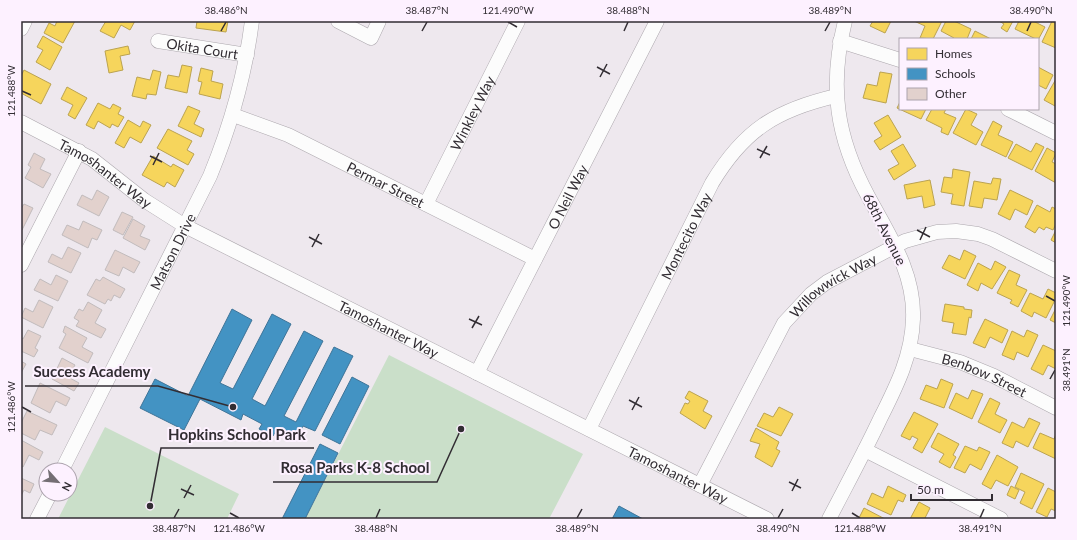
<svg xmlns="http://www.w3.org/2000/svg" width="1077" height="540" font-family="Lato,sans-serif">
  <style>
    .green { fill: #cadfc9 }
    .homes { fill: #f6d55c; stroke: #bba350 }
    .schools { fill: #4393c3; stroke: #3e7498 }
    .building { fill: #e2d1cd; stroke: #c1bbbc }
    .lines { fill: none; stroke-linecap: round; stroke-linejoin: round }
    .minor-casing { stroke: #aca7ad; stroke-width: 15 }
    .minor { stroke: #fcfcfc; stroke-width: 14 }
    .ticks { fill: none; stroke: #322d33; stroke-width: 1.5 }
    .labels { text-anchor: middle; dominant-baseline: central; stroke-width: 4; stroke-linejoin: round; paint-order: stroke }
    .street-label { font-size: 14px; fill: #322d33; stroke: #fdf1ff }
    .leader { fill: none; stroke: #322d33; stroke-width: 1.5 }
    .callout-dot { fill: #322d33; stroke: #fdf1ff; stroke-width: 1.5 }
    .callout-label { font-size: 15px; text-anchor: middle; font-weight: bold; fill: #322d33; stroke: #fdf1ff; stroke-width: 4; stroke-linejoin: round; paint-order: stroke }
    .neatline { fill: none; stroke: #322d33; stroke-width: 1.5 }
    .ticks-label { font-size: 10px; text-anchor: middle; fill: #322d33 }
  </style>
  <rect width="100%" height="100%" fill="#eee8ee"/>
  <path class="green" d="M 389,355 L 583,454 L 549,519 L 305,519 Z
    M 105,427 L 239,494 L 227,519 L 58,519 Z"/>
  <path class="homes" d="M 57,21 L 75,21 L 63,43 L 44,33 L 49,23 L 55,26 Z
    M 106,21 L 135,21 L 130,30 L 121,25 L 114,38 L 100,31 Z
    M 197,21 L 228,21 L 226,32 L 196,28 Z
    M 873,21 L 891,21 L 885,33 L 870,26 Z
    M 914,21 L 942,21 L 933,39 L 920,38 L 925,26 Z
    M 946,21 L 954,21 L 971,29 L 967,39 L 954,39 L 954,38 L 941,31 Z
    M 999,21 L 1013,21 L 1007,32 L 1001,28 L 1004,24 Z
    M 1019,21 L 1033,21 L 1045,27 L 1038,40 L 1015,29 Z
    M 1052,21 L 1056,21 L 1056,48 L 1042,42 Z
    M 975,31 L 991,39 L 971,39 Z
    M 43,36 L 62,47 L 50,70 L 36,62 L 43,50 L 37,47 Z
    M 128,46 L 130,54 L 120,56 L 123,70 L 109,73 L 105,51 Z
    M 182,65 L 192,67 L 187,93 L 165,88 L 168,75 L 179,77 Z
    M 1038,67 L 1053,75 L 1046,89 L 1038,85 Z
    M 201,68 L 213,71 L 211,81 L 223,84 L 220,99 L 199,94 L 202,82 L 198,81 Z
    M 24,70 L 51,84 L 41,104 L 21,93 L 21,76 Z
    M 153,70 L 161,72 L 156,95 L 147,94 L 146,99 L 132,96 L 137,77 L 150,80 Z
    M 880,72 L 892,74 L 886,103 L 863,98 L 867,84 L 877,86 Z
    M 1056,79 L 1056,103 L 1055,106 L 1044,100 Z
    M 67,87 L 87,98 L 75,119 L 68,115 L 73,105 L 61,99 Z
    M 900,102 L 900,109 L 926,109 L 921,119 L 897,108 Z
    M 98,103 L 110,109 L 113,104 L 121,108 L 118,114 L 124,117 L 118,127 L 112,124 L 110,128 L 98,121 L 94,129 L 86,125 Z
    M 188,106 L 200,111 L 194,124 L 204,129 L 201,137 L 178,126 Z
    M 932,109 L 946,109 L 944,113 L 956,118 L 948,135 L 941,132 L 942,128 L 926,120 Z
    M 966,109 L 977,114 L 971,125 L 983,132 L 976,145 L 953,133 Z
    M 888,115 L 901,137 L 880,150 L 874,141 L 882,136 L 874,123 Z
    M 128,120 L 140,127 L 143,121 L 151,125 L 141,143 L 130,137 L 124,148 L 115,143 Z
    M 993,121 L 1002,126 L 998,135 L 1013,142 L 1006,157 L 981,145 Z
    M 168,129 L 192,141 L 187,150 L 194,154 L 188,165 L 157,148 Z
    M 1036,143 L 1044,147 L 1032,170 L 1008,158 L 1016,144 L 1031,152 Z
    M 903,144 L 916,166 L 894,180 L 888,170 L 899,164 L 891,151 Z
    M 1047,148 L 1056,153 L 1052,162 L 1056,164 L 1056,183 L 1035,171 Z
    M 153,156 L 171,167 L 173,164 L 184,170 L 175,187 L 167,182 L 164,187 L 142,175 Z
    M 953,169 L 970,172 L 964,206 L 951,204 L 953,194 L 941,192 L 944,177 L 952,178 Z
    M 993,178 L 1001,179 L 997,200 L 984,198 L 982,208 L 969,206 L 974,181 L 991,184 Z
    M 930,180 L 935,205 L 924,208 L 922,196 L 907,199 L 904,185 Z
    M 1010,190 L 1033,201 L 1027,215 L 1015,209 L 1010,220 L 998,214 Z
    M 1037,205 L 1050,212 L 1052,207 L 1056,209 L 1056,224 L 1053,230 L 1046,227 L 1044,230 L 1039,227 L 1035,233 L 1025,227 Z
    M 1056,230 L 1056,243 L 1051,240 Z
    M 964,250 L 976,256 L 965,279 L 942,268 L 949,255 L 960,260 Z
    M 995,261 L 1006,267 L 992,289 L 981,283 L 978,291 L 967,285 L 978,263 L 991,270 Z
    M 1009,270 L 1020,275 L 1016,285 L 1027,290 L 1018,307 L 1010,303 L 1012,300 L 997,293 Z
    M 1048,289 L 1056,293 L 1056,298 L 1046,318 L 1034,312 L 1032,317 L 1021,311 L 1030,293 L 1043,299 Z
    M 945,304 L 964,307 L 964,309 L 972,310 L 971,318 L 969,317 L 966,335 L 952,333 L 954,323 L 942,321 Z
    M 1056,308 L 1056,323 L 1050,320 Z
    M 985,319 L 1008,330 L 1002,343 L 990,337 L 985,348 L 973,343 Z
    M 1027,330 L 1038,335 L 1028,357 L 1017,352 L 1014,360 L 1002,355 L 1012,331 L 1024,337 Z
    M 1043,345 L 1056,351 L 1056,369 L 1048,365 L 1043,375 L 1031,369 Z
    M 941,379 L 953,384 L 944,408 L 920,399 L 926,385 L 937,389 Z
    M 972,390 L 983,394 L 972,419 L 949,408 L 956,393 L 968,399 Z
    M 689,391 L 708,401 L 703,411 L 712,416 L 705,429 L 680,413 L 685,403 L 688,404 L 690,401 L 685,398 Z
    M 990,398 L 1000,403 L 995,414 L 1007,420 L 1000,433 L 978,422 Z
    M 779,407 L 793,414 L 781,436 L 757,426 L 764,413 L 773,417 Z
    M 914,412 L 938,424 L 922,453 L 913,448 L 918,439 L 912,436 L 910,440 L 901,436 Z
    M 1029,418 L 1040,423 L 1028,447 L 1016,441 L 1013,448 L 1002,443 L 1012,422 L 1024,428 Z
    M 756,428 L 779,442 L 776,449 L 780,451 L 772,467 L 755,457 L 760,444 L 750,441 Z
    M 938,433 L 959,444 L 953,455 L 956,457 L 950,468 L 939,462 L 944,454 L 931,447 Z
    M 1040,433 L 1054,439 L 1056,434 L 1056,459 L 1033,448 Z
    M 965,446 L 977,451 L 979,447 L 990,452 L 981,470 L 970,464 L 965,473 L 954,468 Z
    M 997,455 L 1018,467 L 1008,486 L 996,480 L 991,489 L 982,484 Z
    M 1021,473 L 1044,484 L 1032,509 L 1020,503 L 1025,492 L 1015,487 Z
    M 888,486 L 906,495 L 903,502 L 898,500 L 891,515 L 867,504 L 872,493 L 883,498 Z
    M 1011,486 L 1019,490 L 1015,499 L 1007,495 Z
    M 1048,488 L 1056,492 L 1056,511 L 1051,509 L 1047,517 L 1036,512 Z
    M 919,502 L 930,508 L 925,518 L 928,519 L 910,519 Z
    M 864,508 L 885,519 L 861,519 L 859,518 Z"/>
  <path class="schools" d="M 232,309 L 252,320 L 220,383 L 233,389 L 272,314 L 291,324 L 252,399 L 265,406 L 304,331 L 323,341 L 284,416 L 296,422 L 334,347 L 353,356 L 315,431 L 303,426 L 296,439 L 277,429 L 273,436 L 259,429 L 262,424 L 243,414 L 241,420 L 200,399 L 184,430 L 140,408 L 155,379 L 188,396 Z
    M 352,377 L 369,386 L 340,444 L 322,435 Z
    M 320,444 L 338,453 L 305,519 L 282,519 Z
    M 619,506 L 643,519 L 612,519 Z"/>
  <path class="building" d="M 34,153 L 45,159 L 40,169 L 51,174 L 43,188 L 25,178 L 31,167 L 28,165 Z
    M 97,190 L 109,197 L 99,216 L 77,205 L 82,195 L 92,200 Z
    M 24,204 L 33,208 L 22,230 L 21,209 Z
    M 122,212 L 133,217 L 123,235 L 113,230 Z
    M 133,219 L 145,226 L 140,236 L 150,240 L 145,250 L 123,238 Z
    M 83,221 L 102,230 L 97,240 L 92,238 L 88,248 L 62,235 L 67,225 L 79,230 Z
    M 68,247 L 81,253 L 71,273 L 48,262 L 52,254 L 62,259 Z
    M 115,250 L 140,262 L 134,273 L 123,267 L 119,276 L 105,270 Z
    M 56,275 L 68,281 L 58,301 L 34,290 L 40,279 L 51,285 Z
    M 103,277 L 125,289 L 120,298 L 114,295 L 111,301 L 108,299 L 105,304 L 87,295 L 96,279 L 100,281 Z
    M 39,300 L 53,307 L 43,328 L 21,317 L 25,308 L 33,312 Z
    M 88,302 L 102,310 L 95,323 L 106,329 L 101,338 L 76,326 L 79,321 L 74,318 L 79,309 L 83,311 Z
    M 65,326 L 87,338 L 82,347 L 93,353 L 88,363 L 59,348 L 66,334 L 63,332 Z
    M 28,330 L 41,336 L 35,348 L 38,350 L 34,357 L 21,351 L 21,338 L 23,339 Z
    M 62,358 L 75,365 L 68,377 L 79,383 L 74,391 L 52,379 Z
    M 21,361 L 26,364 L 21,373 Z
    M 40,383 L 70,398 L 66,406 L 56,401 L 50,413 L 31,403 Z
    M 27,411 L 57,425 L 52,435 L 40,430 L 35,440 L 21,433 L 21,423 Z
    M 21,440 L 43,452 L 39,460 L 29,455 L 23,467 L 21,466 Z
    M 21,478 L 34,484 L 30,493 L 24,490 L 21,496 Z"/>
  <g class="lines">
    <defs>
      <g id="minor">
        <path d="M 338,21 L 371,38 L 379,21"/>
        <path d="M 21,29 L 25,21"/>
        <path id="s1" d="M 158,41 L 247,55"/>
        <path d="M 840,41 L 900,60"/>
        <path d="M 1008,109 L 1056,133"/>
        <path id="s2" d="M 233,115 L 288,135 L 535,259"/>
        <path id="s3" d="M 21,122 L 92,159 L 144,200 L 185,226 L 767,519"/>
        <path id="s4" d="M 426,204 L 518,21"/>
        <path d="M 21,265 L 79,151"/>
        <path id="s5" d="M 910,349 L 960,362 L 994,376 L 1056,408"/>
        <path id="s6" d="M 477,373 L 657,21"/>
        <path id="s7" d="M 589,429 L 712,183 C 744,130 776,110 836,96"/>
        <path d="M 865,450 L 1001,519"/>
        <path id="s8" d="M 62,470 L 210,176 C 231,125 245,76 252,21"/>
        <path id="s9" d="M 700,485 L 784,323 L 811,294 L 827,282 L 905,241 L 937,232 L 956,231 L 978,234 L 992,239 L 1056,271"/>
        <path d="M 37,519 L 50,494"/>
        <path d="M 829,519 C 846,486 864,453 880,419 C 896,387 912,356 913,319 C 915,273 889,235 868,196 C 836,137 829,86 845,21"/>
      </g>
    </defs>
    <use href="#minor" class="minor-casing"/>
    <use href="#minor" class="minor"/>
  </g>
  <path class="ticks" d="M 508,22 L 517,27M 221,31 L 226,22M 422,31 L 427,22M 624,31 L 628,22M 825,31 L 830,22M 1027,31 L 1031,22M 597,67 L 610,74M 600,77 L 607,64M 22,91 L 31,95M 757,149 L 770,155M 150,156 L 162,162M 760,158 L 767,146M 153,165 L 159,153M 917,230 L 930,237M 309,237 L 322,244M 920,240 L 926,227M 312,247 L 319,234M 1046,296 L 1055,301M 469,319 L 482,325M 472,328 L 479,316M 1050,379 L 1055,370M 629,400 L 642,407M 22,407 L 31,412M 632,410 L 639,397M 789,482 L 801,488M 181,489 L 194,495M 792,491 L 798,479M 184,498 L 191,485M 230,513 L 239,518M 852,513 L 860,518M 174,518 L 179,509M 376,518 L 380,509M 577,518 L 582,509M 778,518 L 783,509M 980,518 L 984,509"/>
  <g class="labels">
    <g class="street-label">
      <text stroke="none"><textPath href="#s1" startOffset="45">Okita Court</textPath></text>
      <text stroke="none"><textPath href="#s4" startOffset="102">Winkley Way</textPath></text>
      <text stroke="none"><textPath href="#s3" startOffset="99">Tamoshanter Way</textPath></text>
      <text stroke="none"><textPath href="#s2" startOffset="168">Permar Street</textPath></text>
      <text stroke="none"><textPath href="#s6" startOffset="198">O Neil Way</textPath></text>
      <text transform="translate(885 229) rotate(63)">68th Avenue</text>
      <text stroke="none"><textPath href="#s7" startOffset="216">Montecito Way</textPath></text>
      <text stroke="none"><textPath href="#s8" startOffset="245">Matson Drive</textPath></text>
      <text stroke="none"><textPath href="#s9" startOffset="245">Willowwick Way</textPath></text>
      <text stroke="none"><textPath href="#s3" startOffset="423">Tamoshanter Way</textPath></text>
      <text stroke="none"><textPath href="#s5" startOffset="79">Benbow Street</textPath></text>
      <text stroke="none"><textPath href="#s3" startOffset="747">Tamoshanter Way</textPath></text>
    </g>
  </g>
  <path class="leader" d="M233 407L158 386H25M150 506L161 448H314M461 429L437 482H273"/>
  <g class="callout-dot">
    <circle cx="233" cy="407" r="4"/>
    <circle cx="150" cy="506" r="4"/>
    <circle cx="461" cy="429" r="4"/>
  </g>
  <g class="callout-label">
    <text x="92" y="377">Success Academy</text>
    <text x="237" y="440">Hopkins School Park</text>
    <text x="355" y="473">Rosa Parks K-8 School</text>
  </g>
  <rect width="1077" height="540" fill="none" stroke="#fdf1ff" stroke-width="44"/>
  <rect x="899" y="38" width="140" height="72" fill="#fdf1ff" stroke="#aca3ad"/>
  <rect x="907" y="48" width="20" height="12" fill="#f6d55c" stroke="#aca3ad"/>
  <text x="935" y="58" font-size="12" fill="#322d33">Homes</text>
  <rect x="907" y="68" width="20" height="12" fill="#4393c3" stroke="#aca3ad"/>
  <text x="935" y="78" font-size="12" fill="#322d33">Schools</text>
  <rect x="907" y="88" width="20" height="12" fill="#e2d1cd" stroke="#aca3ad"/>
  <text x="935" y="98" font-size="12" fill="#322d33">Other</text>
  <g transform="translate(58 482) rotate(117)"><circle r="19" fill="#fdf1ff" stroke="#aca3ad"/>
  <path d="M0-3L7 15L0 10L-7 15Z" fill="#746e74"/>
  <text y="-6" font-size="11" font-weight="bold" text-anchor="middle" fill="#322d33">N</text>
  </g>
  <path d="M911 494v6h81v-6" fill="none" stroke="#322d33" stroke-width="2"/>
  <text x="917" y="494" font-size="12" fill="#322d33" stroke="#fdf1ff" stroke-width="3" paint-order="stroke">50 m</text>
  <rect x="22" y="22" width="1033" height="496" class="neatline"/>
  <g class="ticks-label">
    <text x="226" y="14">38.486°N</text>
    <text x="427" y="14">38.487°N</text>
    <text x="508" y="14">121.490°W</text>
    <text x="628" y="14">38.488°N</text>
    <text x="830" y="14">38.489°N</text>
    <text x="1031" y="14">38.490°N</text>
    <text transform="translate(11 91) rotate(-90)" y="4">121.488°W</text>
    <text transform="translate(1066 301) rotate(-90)" y="4">121.490°W</text>
    <text transform="translate(1066 370) rotate(-90)" y="4">38.491°N</text>
    <text transform="translate(11 407) rotate(-90)" y="4">121.486°W</text>
    <text x="174" y="532">38.487°N</text>
    <text x="239" y="532">121.486°W</text>
    <text x="376" y="532">38.488°N</text>
    <text x="577" y="532">38.489°N</text>
    <text x="778" y="532">38.490°N</text>
    <text x="860" y="532">121.488°W</text>
    <text x="980" y="532">38.491°N</text>
  </g>
</svg>
